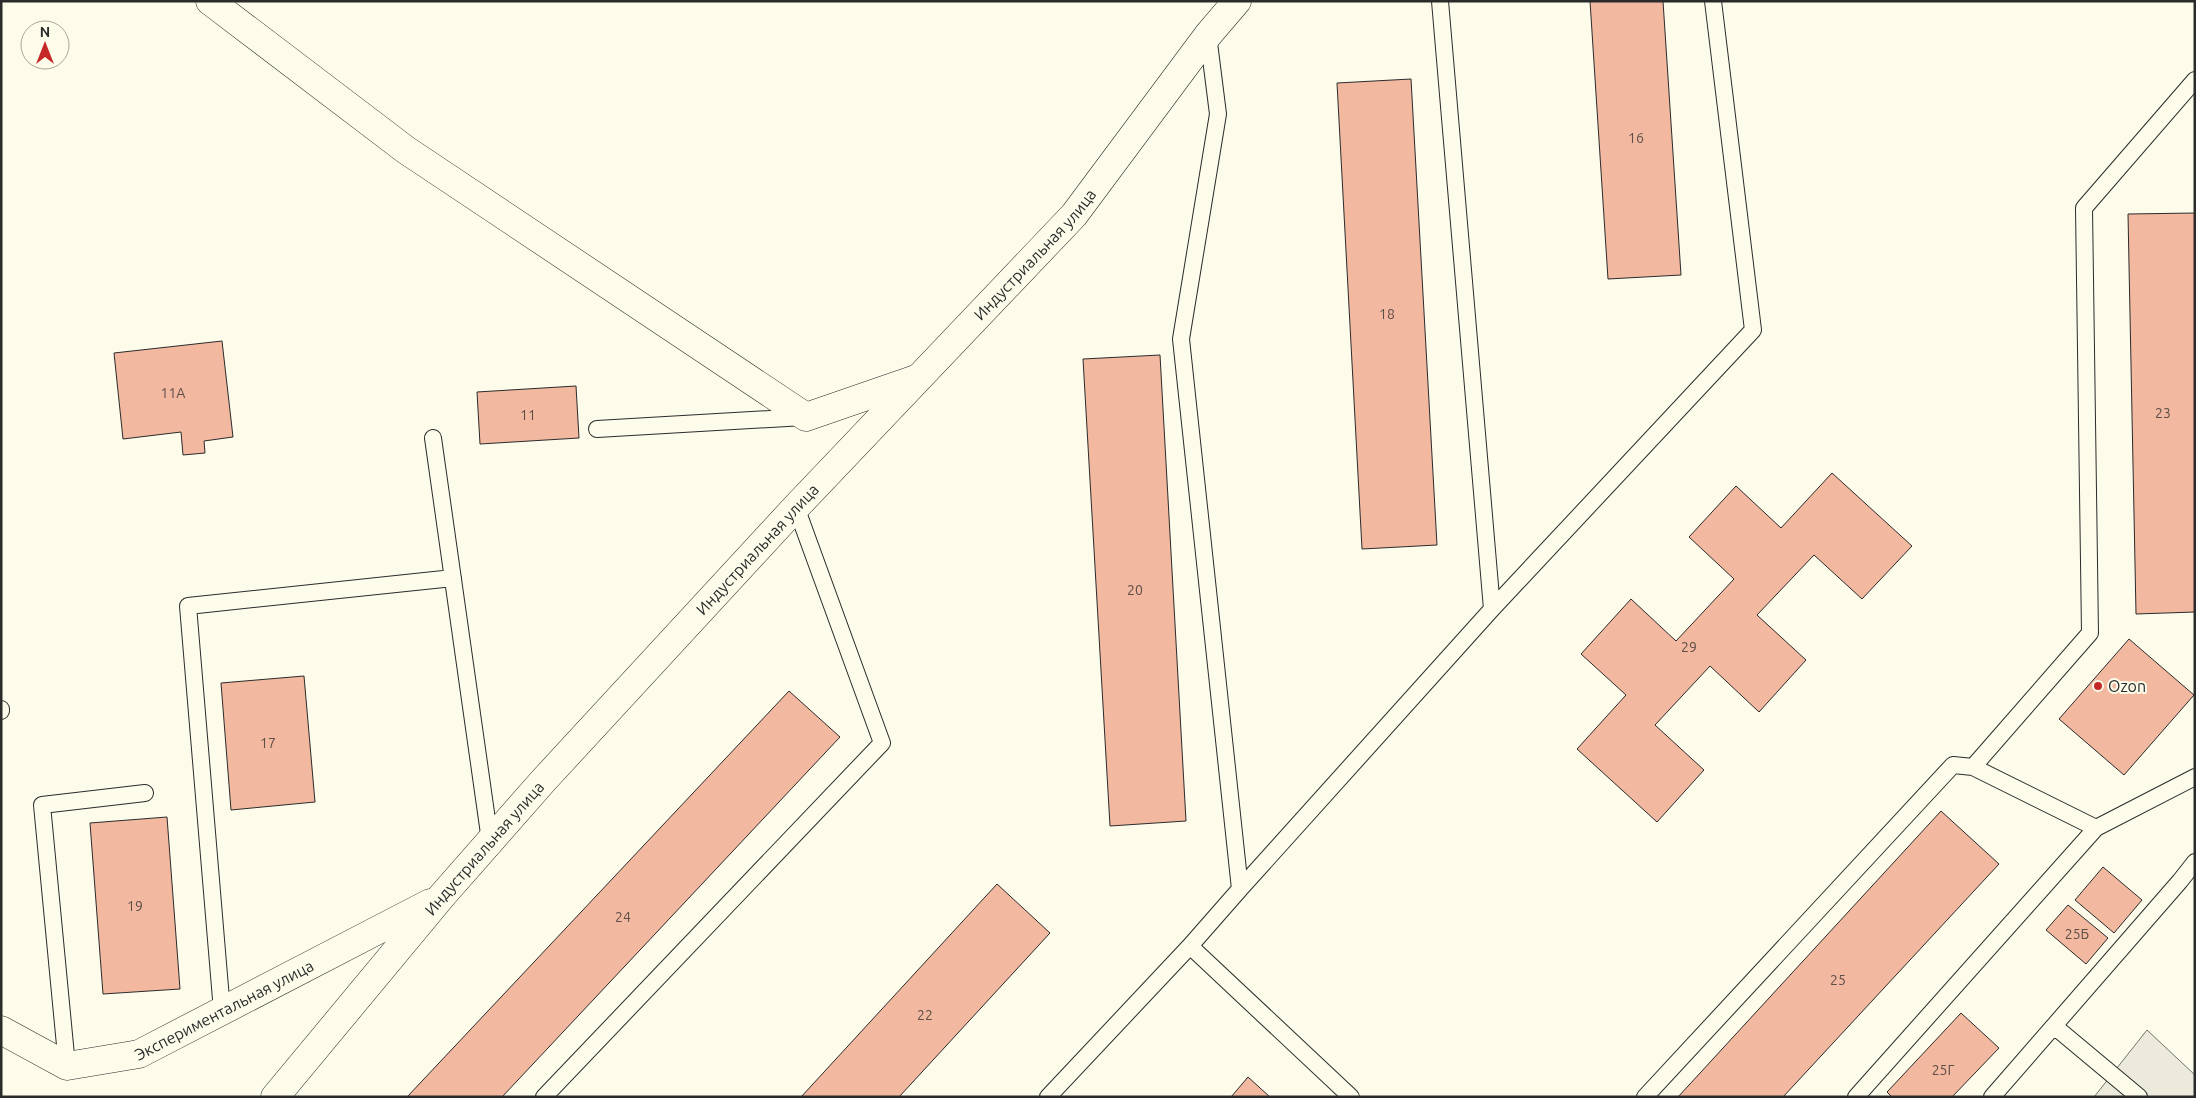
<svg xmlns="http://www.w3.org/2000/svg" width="2196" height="1098" font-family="Ubuntu,sans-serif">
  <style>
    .parking { fill: #eceadb; stroke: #74746e }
    .building { fill: #f2b8a0; stroke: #2b2b2b }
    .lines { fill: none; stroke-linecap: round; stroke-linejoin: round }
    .service-casing { stroke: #2b2b2b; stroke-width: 18 }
    .minor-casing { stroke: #2b2b2b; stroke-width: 29 }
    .service { stroke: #fdfbea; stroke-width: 16 }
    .minor { stroke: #fdfbea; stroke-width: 28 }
    .poi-dot { fill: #c62828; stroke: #fdfbea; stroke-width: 2 }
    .labels { text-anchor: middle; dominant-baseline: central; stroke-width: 4; stroke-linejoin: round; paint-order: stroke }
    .number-label { font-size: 14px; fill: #5d4e48 }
    .street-label { font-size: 16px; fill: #2b2b2b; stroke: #fdfbea }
    .poi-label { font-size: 16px; fill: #2b2b2b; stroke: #fdfbea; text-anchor: start }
  </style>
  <rect width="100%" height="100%" fill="#fdfbea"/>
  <path class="parking" d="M 2147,1030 L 2195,1075 L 2195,1097 L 2094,1097 Z"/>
  <path class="building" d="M 1590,1 L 1663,1 L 1681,275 L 1608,279 Z
    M 1411,79 L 1437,545 L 1362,549 L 1337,83 Z
    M 2195,213 L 2195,612 L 2136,614 L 2128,214 Z
    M 222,341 L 233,437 L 204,441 L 205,453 L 183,455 L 181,432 L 123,439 L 114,353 Z
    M 1160,355 L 1186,821 L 1110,826 L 1083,359 Z
    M 576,386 L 579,438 L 480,444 L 477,392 Z
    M 1832,473 L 1912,546 L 1862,599 L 1814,555 L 1757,615 L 1806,660 L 1759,712 L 1710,666 L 1655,725 L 1704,770 L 1657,822 L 1577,749 L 1626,695 L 1581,654 L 1631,599 L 1676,641 L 1734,579 L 1689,537 L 1736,486 L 1781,528 Z
    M 2129,639 L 2194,695 L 2124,775 L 2059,719 Z
    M 304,676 L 315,802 L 231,810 L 221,683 Z
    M 789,691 L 840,737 L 502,1097 L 407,1097 Z
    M 1941,811 L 1999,864 L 1783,1097 L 1678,1097 Z
    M 167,817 L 180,989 L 103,994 L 90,823 Z
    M 2103,867 L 2142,900 L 2114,933 L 2075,900 Z
    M 997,884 L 1050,933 L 899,1097 L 801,1097 Z
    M 2068,905 L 2108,938 L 2086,964 L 2046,930 Z
    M 1961,1013 L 1999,1048 L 1952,1097 L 1892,1097 L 1887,1092 Z
    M 1248,1077 L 1270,1097 L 1231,1097 Z"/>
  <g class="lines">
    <defs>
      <path id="service" d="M 1440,1 L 1492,609
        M 597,429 L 804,417
        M 433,438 L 490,841
        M 1,709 L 1,711
        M 1973,767 L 2090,633 L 2084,208 L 2195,80
        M 1240,889 L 1492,609 L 1753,330 L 1713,1
        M 1190,946 L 1351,1097
        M 222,1011 L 188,606 L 453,578
        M 2054,1026 L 2139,1097
        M 67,1066 L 42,805 L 145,793
        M 544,1097 L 882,743 L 796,507
        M 1048,1097 L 1190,946 L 1240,889 L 1181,339 L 1218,114 L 1208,35
        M 1645,1097 L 1953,765 L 1973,767 L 2096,828 L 2195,777
        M 1856,1097 L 2096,828
        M 1992,1097 L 2180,881 L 2195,862"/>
      <g id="minor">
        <path d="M 210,1 L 406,150 L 806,417 L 916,379"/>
        <path id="s1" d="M 1,1030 L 67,1066 L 139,1054 L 430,903"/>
        <path id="s2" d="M 275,1097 L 441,897 L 543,781 L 796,507 L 1074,215 L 1208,35 L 1237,1"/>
      </g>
    </defs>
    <use href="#service" class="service-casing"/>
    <use href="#minor" class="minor-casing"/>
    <use href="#service" class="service"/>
    <use href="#minor" class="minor"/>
  </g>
  <circle class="poi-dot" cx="2098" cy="686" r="5"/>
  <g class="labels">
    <g class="number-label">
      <text x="1636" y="138">16</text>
      <text x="1387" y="314">18</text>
      <text x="173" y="393">11А</text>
      <text x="2163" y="413">23</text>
      <text x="528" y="415">11</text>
      <text x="1135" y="590">20</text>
      <text x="1689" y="647">29</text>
      <text x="268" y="743">17</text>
      <text x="135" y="906">19</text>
      <text x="623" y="917">24</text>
      <text x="2077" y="934">25Б</text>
      <text x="1838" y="980">25</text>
      <text x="925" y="1015">22</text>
      <text x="1943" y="1070">25Г</text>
    </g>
    <g class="street-label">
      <text stroke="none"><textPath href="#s2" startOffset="1135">Индустриальная улица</textPath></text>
      <text stroke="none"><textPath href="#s2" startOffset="730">Индустриальная улица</textPath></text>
      <text stroke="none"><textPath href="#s2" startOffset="325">Индустриальная улица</textPath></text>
      <text stroke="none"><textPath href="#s1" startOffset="244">Экспериментальная улица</textPath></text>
    </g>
    <g class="poi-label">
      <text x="2108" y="686">Ozon</text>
    </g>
  </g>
  <rect width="2196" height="1098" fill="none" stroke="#2b2b2b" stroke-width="5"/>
  <g transform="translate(45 45)"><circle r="24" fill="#fdfbea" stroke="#a9a89e"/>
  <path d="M0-4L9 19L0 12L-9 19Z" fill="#c62828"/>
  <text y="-8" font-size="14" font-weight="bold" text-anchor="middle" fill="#2b2b2b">N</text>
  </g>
</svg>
